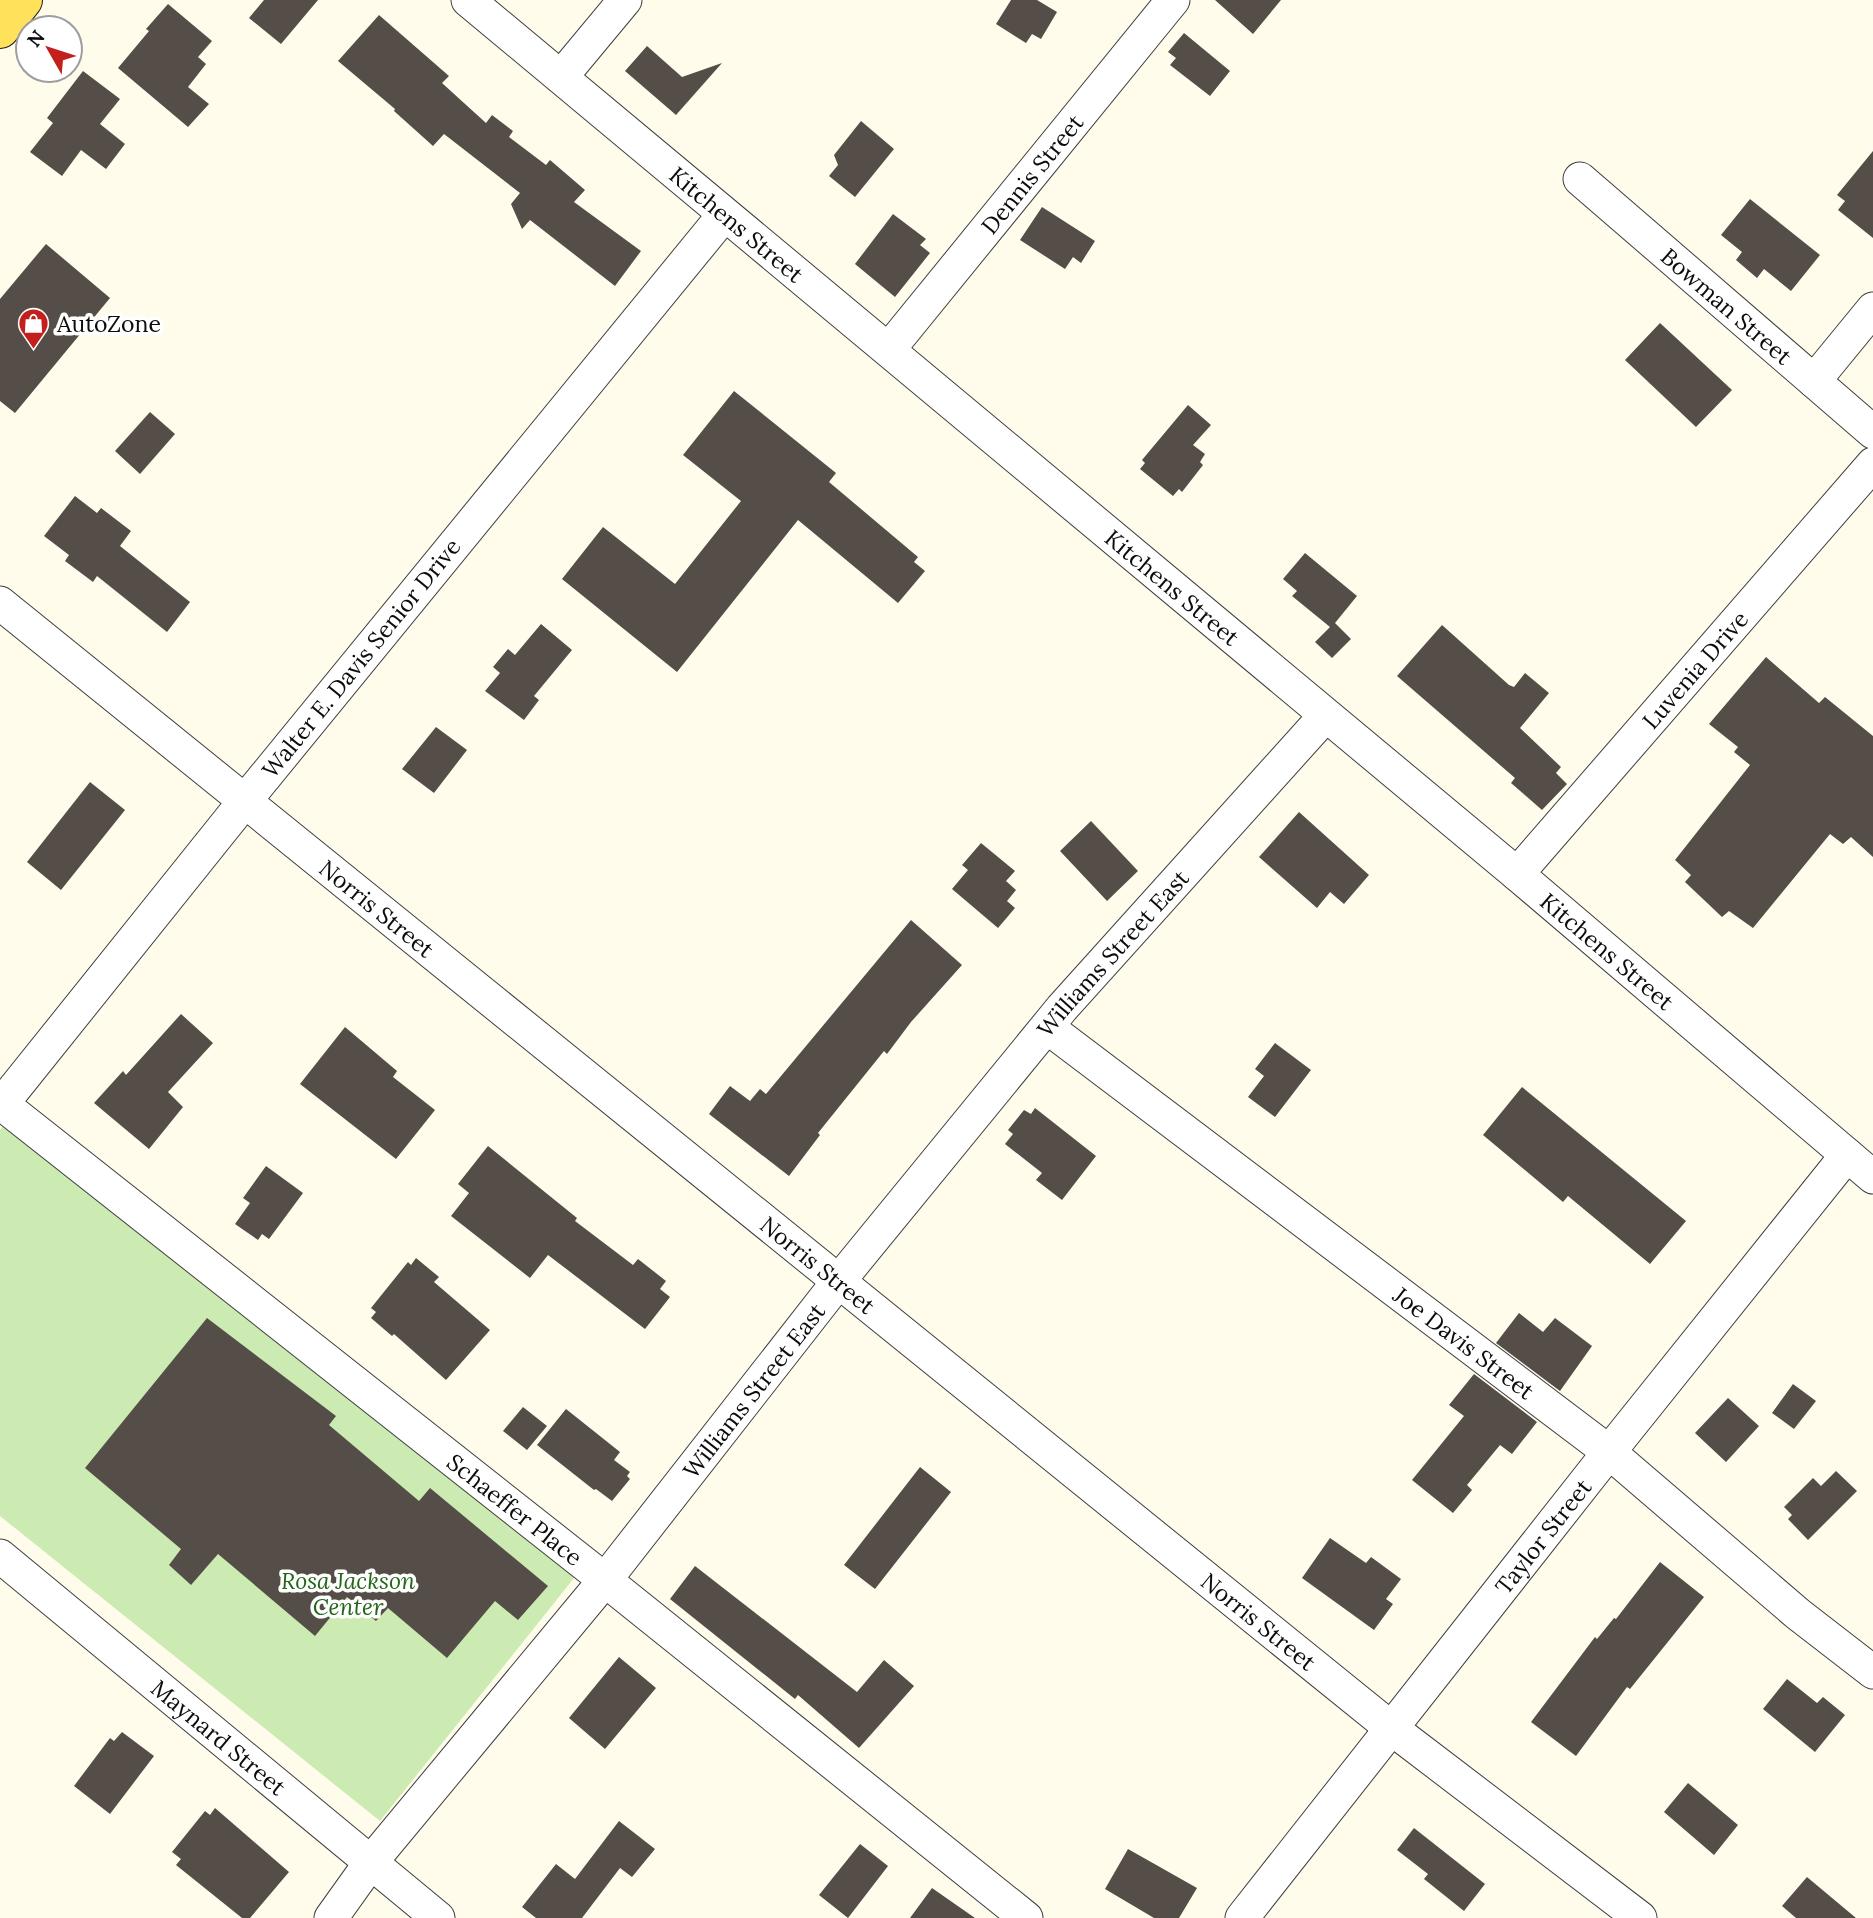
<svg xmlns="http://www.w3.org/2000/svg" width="1873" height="1918" font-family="Lora,serif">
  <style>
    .green { fill: #ccebb2 }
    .building { fill: #554e48 }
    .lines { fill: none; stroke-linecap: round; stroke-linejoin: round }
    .minor-casing { stroke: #3f3f3f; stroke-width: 35 }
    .major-casing { stroke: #1d1d1d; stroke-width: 40 }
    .minor { stroke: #fff; stroke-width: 33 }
    .major { stroke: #ffe15b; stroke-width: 38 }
    .labels { text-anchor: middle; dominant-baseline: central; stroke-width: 7; stroke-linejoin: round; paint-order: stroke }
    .street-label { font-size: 23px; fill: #0c0c0c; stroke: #fff }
    .poi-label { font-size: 23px; fill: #0c0c0c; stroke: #fff; text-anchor: start }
    .park-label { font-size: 23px; font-style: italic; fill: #246719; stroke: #fff }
  </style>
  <rect width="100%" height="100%" fill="#fffceb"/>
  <path class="green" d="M 6,1123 L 578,1573 L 380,1821 L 0,1516 L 0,1130 Z"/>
  <path class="building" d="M 264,0 L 318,0 L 281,44 L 249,18 Z
    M 1011,0 L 1037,0 L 1057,12 L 1041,39 L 1032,34 L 1026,43 L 996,24 Z
    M 1215,0 L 1281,0 L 1253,34 Z
    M 168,4 L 212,41 L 198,57 L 206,64 L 188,87 L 209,104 L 188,127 L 118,68 L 149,31 L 146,29 Z
    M 379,15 L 449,76 L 442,83 L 486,123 L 492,115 L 513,131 L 509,137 L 546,165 L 550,160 L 585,190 L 574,202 L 641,251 L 615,286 L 530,220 L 522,229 L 511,204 L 520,193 L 444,134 L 433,146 L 394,111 L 395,109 L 338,61 Z
    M 1184,33 L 1230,71 L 1210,96 L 1170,65 L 1176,58 L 1168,52 Z
    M 647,46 L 682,77 L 722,63 L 676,115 L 625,71 Z
    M 83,71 L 120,99 L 100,124 L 125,144 L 106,169 L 81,150 L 62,176 L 30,152 L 53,123 L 47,118 Z
    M 861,121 L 894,149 L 855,197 L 829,176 L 838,165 L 834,155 Z
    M 1873,151 L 1873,238 L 1838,210 L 1845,201 L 1837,195 Z
    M 1750,199 L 1820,255 L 1791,291 L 1764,269 L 1757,278 L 1736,260 L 1742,252 L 1721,235 Z
    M 1042,207 L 1095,241 L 1081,263 L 1073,257 L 1065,269 L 1020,240 Z
    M 893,214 L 926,239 L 920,245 L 930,253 L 895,297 L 855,264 Z
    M 46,244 L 110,298 L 15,413 L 0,401 L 0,299 Z
    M 1660,323 L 1732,390 L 1696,427 L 1625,360 Z
    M 734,391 L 836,473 L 829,482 L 918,557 L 914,562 L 925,571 L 898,603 L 798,520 L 677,672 L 562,579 L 603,527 L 675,584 L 741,501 L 683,455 Z
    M 1188,405 L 1211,425 L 1193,445 L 1205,454 L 1200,462 L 1203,465 L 1182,492 L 1179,489 L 1173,496 L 1140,469 L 1145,463 L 1142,460 Z
    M 150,412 L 175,434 L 140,474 L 115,451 Z
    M 75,496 L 97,513 L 101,508 L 131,531 L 120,546 L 190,602 L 167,632 L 97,576 L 93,582 L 65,561 L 69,555 L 44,536 Z
    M 1305,553 L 1357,596 L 1335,623 L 1351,639 L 1332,658 L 1315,642 L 1330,627 L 1292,596 L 1297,591 L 1283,579 Z
    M 541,624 L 572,650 L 534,696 L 539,700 L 524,720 L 485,691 L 500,673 L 493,667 L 508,649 L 515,655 Z
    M 1442,625 L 1509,685 L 1514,687 L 1525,673 L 1549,693 L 1520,728 L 1561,767 L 1556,773 L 1567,784 L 1542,810 L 1511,783 L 1515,778 L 1397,676 Z
    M 1766,657 L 1819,703 L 1825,697 L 1873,736 L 1873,857 L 1851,837 L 1843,844 L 1830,834 L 1753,928 L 1729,911 L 1722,917 L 1685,882 L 1691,875 L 1675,860 L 1750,765 L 1734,752 L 1738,747 L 1709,724 Z
    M 436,727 L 467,750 L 434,793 L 402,769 Z
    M 90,782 L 125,810 L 61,890 L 27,862 Z
    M 1299,812 L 1369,875 L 1344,904 L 1330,892 L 1317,908 L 1259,857 Z
    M 1091,821 L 1138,871 L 1107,901 L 1060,851 Z
    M 981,843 L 1015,871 L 1006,881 L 1016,890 L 1007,901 L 1015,908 L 998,928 L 952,889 L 968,870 L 962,865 Z
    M 911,920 L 962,965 L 911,1022 L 887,1054 L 884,1051 L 818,1133 L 820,1135 L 789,1176 L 709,1114 L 730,1086 L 750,1101 L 760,1089 L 766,1094 Z
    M 181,1014 L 213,1043 L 168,1092 L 183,1107 L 149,1149 L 94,1103 L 123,1071 L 126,1075 Z
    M 345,1027 L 397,1071 L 393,1077 L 435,1110 L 396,1159 L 300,1084 Z
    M 1275,1043 L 1311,1070 L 1275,1117 L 1248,1097 L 1264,1076 L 1255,1069 Z
    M 1522,1087 L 1686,1221 L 1650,1264 L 1568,1196 L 1563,1202 L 1483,1135 Z
    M 1035,1108 L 1096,1156 L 1062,1200 L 1036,1180 L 1042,1173 L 1005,1144 L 1013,1134 L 1008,1130 L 1024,1110 L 1031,1114 Z
    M 488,1146 L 577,1218 L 575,1221 L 633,1265 L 638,1259 L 666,1281 L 660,1289 L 670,1297 L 645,1329 L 548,1255 L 530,1278 L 451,1216 L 469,1193 L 458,1184 Z
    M 266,1166 L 303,1193 L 269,1239 L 262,1234 L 258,1240 L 235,1224 L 250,1203 L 243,1198 Z
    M 416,1258 L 439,1277 L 434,1282 L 490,1330 L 446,1380 L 394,1334 L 392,1336 L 371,1318 L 376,1312 L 371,1308 L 408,1262 L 411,1265 Z
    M 1519,1313 L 1543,1332 L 1555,1318 L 1592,1346 L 1560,1391 L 1496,1343 Z
    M 207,1318 L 336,1416 L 329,1425 L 419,1501 L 430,1488 L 548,1586 L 518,1620 L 495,1601 L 447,1658 L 388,1608 L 376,1621 L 347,1597 L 315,1636 L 218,1554 L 191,1585 L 169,1565 L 181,1549 L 85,1468 Z
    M 1474,1374 L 1537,1422 L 1512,1454 L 1500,1445 L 1467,1485 L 1472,1490 L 1453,1513 L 1412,1480 L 1464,1416 L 1449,1405 Z
    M 1793,1384 L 1816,1401 L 1794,1429 L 1772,1413 Z
    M 1728,1398 L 1759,1426 L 1726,1462 L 1695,1433 Z
    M 523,1407 L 547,1426 L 527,1450 L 503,1431 Z
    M 566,1409 L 620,1452 L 614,1460 L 630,1472 L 627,1476 L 630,1479 L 612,1501 L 596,1489 L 594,1490 L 537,1445 Z
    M 920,1467 L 951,1492 L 875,1589 L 844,1565 Z
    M 1836,1471 L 1857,1491 L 1808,1540 L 1788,1519 L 1792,1515 L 1784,1507 L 1813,1478 L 1821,1486 Z
    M 1330,1538 L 1366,1563 L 1371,1557 L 1401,1579 L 1386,1599 L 1393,1604 L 1374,1630 L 1302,1578 Z
    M 1660,1562 L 1704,1597 L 1630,1689 L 1627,1687 L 1576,1756 L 1531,1722 L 1595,1637 L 1597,1639 L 1614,1618 L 1616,1619 Z
    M 695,1566 L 857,1692 L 884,1660 L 914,1686 L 859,1748 L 798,1695 L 795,1699 L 670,1599 Z
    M 619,1657 L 656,1688 L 605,1749 L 569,1718 Z
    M 1787,1679 L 1817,1703 L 1823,1697 L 1845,1715 L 1815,1752 L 1763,1709 Z
    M 122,1732 L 154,1756 L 110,1814 L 74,1786 L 110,1738 L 114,1741 Z
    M 1688,1783 L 1738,1825 L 1714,1855 L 1664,1812 Z
    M 215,1808 L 289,1872 L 250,1918 L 242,1918 L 176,1865 L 181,1859 L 172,1852 L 205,1811 L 210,1815 Z
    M 619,1821 L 655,1849 L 632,1877 L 620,1868 L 582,1918 L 536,1918 L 522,1907 L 556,1864 L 575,1879 Z
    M 1414,1828 L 1485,1884 L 1464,1911 L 1424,1879 L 1428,1874 L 1397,1850 Z
    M 860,1844 L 888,1866 L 848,1918 L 819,1895 Z
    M 1128,1849 L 1197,1888 L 1179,1918 L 1154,1918 L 1105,1889 Z
    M 1807,1877 L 1856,1918 L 1796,1918 L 1782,1906 Z
    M 932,1888 L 975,1918 L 910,1918 Z"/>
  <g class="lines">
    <defs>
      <g id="minor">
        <path id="s1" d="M 468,0 L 1517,874 L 1873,1177"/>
        <path d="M 561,77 L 625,0"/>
        <path id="s2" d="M 1580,179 L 1873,432"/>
        <path id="s3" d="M 724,215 L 244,802 L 2,1104 L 605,1580 L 1026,1918"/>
        <path id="s4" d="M 889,349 L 1173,0"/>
        <path d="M 1814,381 L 1873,309"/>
        <path id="s5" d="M 0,603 L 1391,1728 L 1640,1918"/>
        <path id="s6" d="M 1517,874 L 1873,464"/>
        <path id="s7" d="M 1047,1027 L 1609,1452 L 1798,1614 L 1873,1672"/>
        <path id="s8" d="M 0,1556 L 438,1918"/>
        <path id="s9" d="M 331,1918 L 371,1862 L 605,1580 L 838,1282 L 1062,1008 L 1325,716"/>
        <path id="s10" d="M 1242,1918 L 1609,1452 L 1847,1155"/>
      </g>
      <path id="major" d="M 0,29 L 23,0"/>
    </defs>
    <use href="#minor" class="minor-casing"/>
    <use href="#major" class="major-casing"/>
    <use href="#minor" class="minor"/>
    <use href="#major" class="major"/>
  </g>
  <defs>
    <symbol id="shop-pin" viewBox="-11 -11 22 30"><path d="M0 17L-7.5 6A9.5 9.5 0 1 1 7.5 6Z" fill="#c31f1c" stroke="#fff"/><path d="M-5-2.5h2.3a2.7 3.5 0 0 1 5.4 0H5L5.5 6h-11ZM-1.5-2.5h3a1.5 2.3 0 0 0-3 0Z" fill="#fff"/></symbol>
  </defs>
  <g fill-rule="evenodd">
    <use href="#shop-pin" x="16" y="306" width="35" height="47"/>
  </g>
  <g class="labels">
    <g class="street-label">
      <text stroke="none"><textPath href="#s4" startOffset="226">Dennis Street</textPath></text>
      <text stroke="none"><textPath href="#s1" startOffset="350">Kitchens Street</textPath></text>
      <text stroke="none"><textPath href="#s2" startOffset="194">Bowman Street</textPath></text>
      <text stroke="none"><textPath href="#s1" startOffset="917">Kitchens Street</textPath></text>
      <text transform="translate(361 658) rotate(-51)">Walter E. Davis Senior Drive</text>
      <text stroke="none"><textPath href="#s6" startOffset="271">Luvenia Drive</textPath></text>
      <text stroke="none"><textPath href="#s5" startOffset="485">Norris Street</textPath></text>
      <text stroke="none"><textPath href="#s1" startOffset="1484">Kitchens Street</textPath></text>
      <text stroke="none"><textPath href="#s9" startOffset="1242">Williams Street East</textPath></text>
      <text stroke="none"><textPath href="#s5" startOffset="1052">Norris Street</textPath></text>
      <text stroke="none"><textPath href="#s7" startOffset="523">Joe Davis Street</textPath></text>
      <text stroke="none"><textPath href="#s9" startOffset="676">Williams Street East</textPath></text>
      <text stroke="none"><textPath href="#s3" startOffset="1799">Schaeffer Place</textPath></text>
      <text stroke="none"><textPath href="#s10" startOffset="486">Taylor Street</textPath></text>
      <text stroke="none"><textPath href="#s5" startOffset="1619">Norris Street</textPath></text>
      <text stroke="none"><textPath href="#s8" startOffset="284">Maynard Street</textPath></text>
    </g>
    <g class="poi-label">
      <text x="57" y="323">AutoZone</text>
    </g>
    <g class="park-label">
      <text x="348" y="1580">Rosa Jackson<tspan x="348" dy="26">Center</tspan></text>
    </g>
  </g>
  <g transform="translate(49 49) rotate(309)"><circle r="33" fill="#ffffff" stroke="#9e9e9e" stroke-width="2"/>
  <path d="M0-5L12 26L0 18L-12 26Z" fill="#c31f1c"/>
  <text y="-10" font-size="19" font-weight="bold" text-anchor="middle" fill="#0c0c0c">N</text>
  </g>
</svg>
